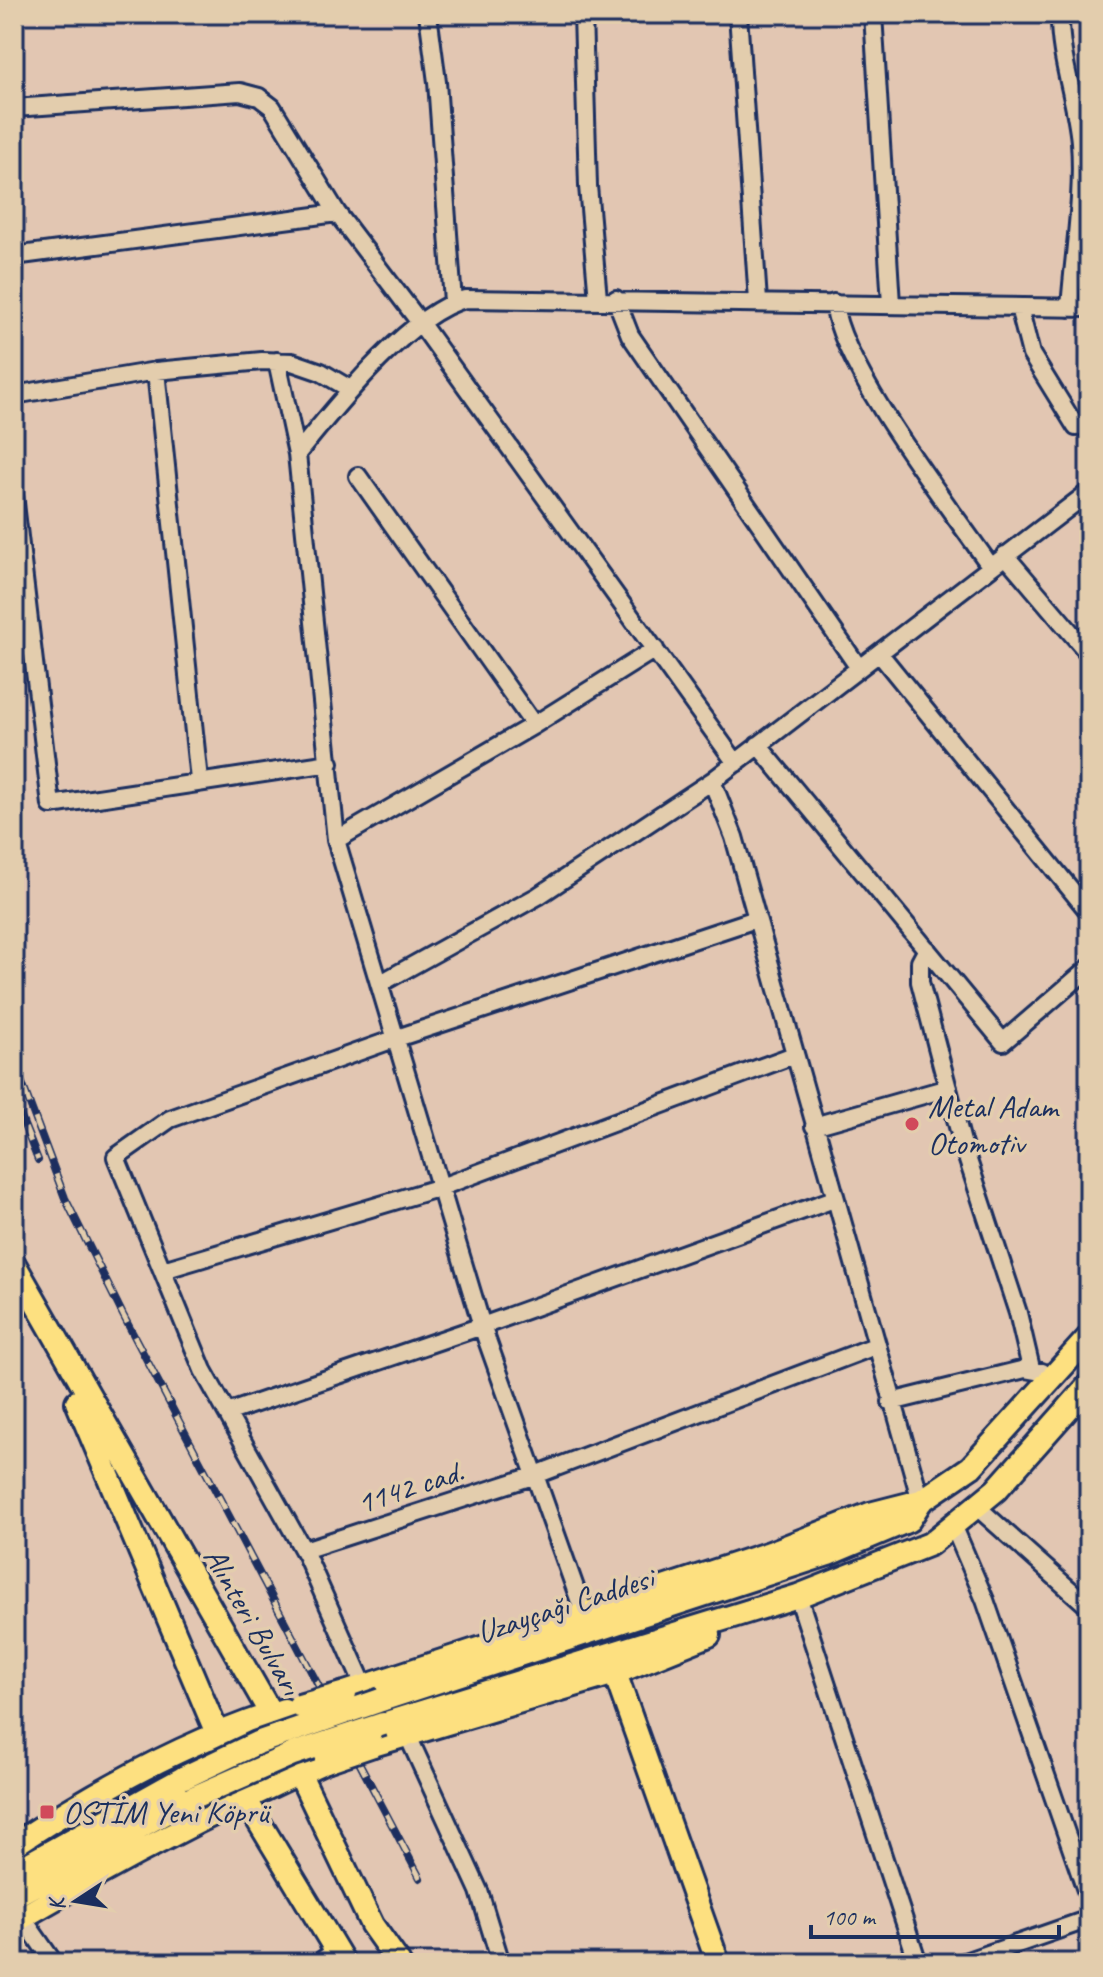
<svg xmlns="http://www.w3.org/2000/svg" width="1103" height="1977" font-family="Caveat,sans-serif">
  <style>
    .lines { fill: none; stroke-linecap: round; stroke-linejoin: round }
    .minor-casing { stroke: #1b2f5e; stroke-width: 22 }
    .major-casing { stroke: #1b2f5e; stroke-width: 28 }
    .minor { stroke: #e3cdad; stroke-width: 16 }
    .major { stroke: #fde080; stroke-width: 22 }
    .rail-casing { stroke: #1b2f5e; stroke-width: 8 }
    .rail { stroke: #e3cdad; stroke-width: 5; stroke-dasharray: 15; stroke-linecap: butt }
    .major-bridge-casing { stroke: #1b2f5e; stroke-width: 28; stroke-linecap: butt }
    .major-bridge { stroke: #fde080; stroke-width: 22 }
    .poi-dot { fill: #d1495b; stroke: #e3cdad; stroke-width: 3 }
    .labels { text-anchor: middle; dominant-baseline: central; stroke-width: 7; stroke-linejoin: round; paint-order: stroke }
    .poi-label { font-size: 32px; fill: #1b2f5e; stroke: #e3cdad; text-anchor: start }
    .street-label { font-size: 32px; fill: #1b2f5e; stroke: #e3cdad }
  </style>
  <rect width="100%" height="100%" fill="#e2c6b2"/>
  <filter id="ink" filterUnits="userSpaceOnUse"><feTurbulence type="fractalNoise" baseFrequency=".0125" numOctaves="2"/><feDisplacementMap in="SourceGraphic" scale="16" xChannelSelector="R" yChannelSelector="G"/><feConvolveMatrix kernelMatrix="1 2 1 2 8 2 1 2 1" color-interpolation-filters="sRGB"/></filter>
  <g filter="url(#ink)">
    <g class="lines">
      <defs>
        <path id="minor" d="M 428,14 L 437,82 L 453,302
          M 583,14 L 588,186 L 598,299
          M 738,14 L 758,301
          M 873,14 L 891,304
          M 1060,14 C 1059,58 1076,98 1080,142 C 1084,196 1074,253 1070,308
          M 14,108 L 240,92 L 259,97 L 272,107 L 337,213 L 421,324 L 736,763
          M 14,256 L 337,213
          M 616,299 L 630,335 L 859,668
          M 834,303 C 840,367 951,509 991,567
          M 1019,307 L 1031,354 L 1076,427
          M 277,361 L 297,454
          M 156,371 L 199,780
          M 14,395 L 156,371 L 262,361 L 292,362 L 321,372 L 350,389
          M 358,476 L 534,725
          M 14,495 L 51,805 L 330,763
          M 1005,555 L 1089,654
          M 879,653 L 1089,912
          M 758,745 L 1003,1042 L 1089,968
          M 712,781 L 734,837 L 921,1501
          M 336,840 L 534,725 L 655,649
          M 927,949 L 920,962 L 920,982 L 962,1142 L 1018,1313 L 1031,1368
          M 381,983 L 538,896 L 712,781 L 1089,492
          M 814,1126 L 948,1088
          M 163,1270 L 441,1187 L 794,1055
          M 891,1402 L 1025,1369 L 1042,1372 L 1049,1381
          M 227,1413 L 482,1326 L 834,1199
          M 976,1506 L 1089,1607
          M 953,1525 L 985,1600 L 1089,1899
          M 304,1550 L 533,1476 L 875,1346
          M 798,1596 L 918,1963
          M 584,1613 L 482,1326 L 336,840 L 297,454 C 333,410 409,313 465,299 L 1089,308
          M 364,1686 L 306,1555 L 203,1370 L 116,1157 L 170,1119 L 397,1038 L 756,919
          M 407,1734 L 479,1891 L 501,1963
          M 22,1917 L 54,1963
          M 318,1963 L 335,1951
          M 962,1963 L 1089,1919"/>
        <path id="major" d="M 14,1264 L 271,1714 L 372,1925 L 399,1963
          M 77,1402 L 244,1797 L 344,1963
          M 615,1673 L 718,1963
          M 345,1693 L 770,1553 L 870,1514 L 921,1501
          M 381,1700 L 828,1554 L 909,1520 L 921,1501 L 971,1467 L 1089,1337
          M 383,1724 L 798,1596 L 930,1544 L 996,1490 L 1089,1385
          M 373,1745 L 615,1673 L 709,1635
          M 14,1845 C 96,1791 190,1739 284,1710
          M 14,1872 L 185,1777
          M 14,1896 L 190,1799
          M 14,1922 C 116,1862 218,1809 326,1761"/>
      </defs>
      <use href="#minor" class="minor-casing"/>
      <use href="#major" class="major-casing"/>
      <use href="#minor" class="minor"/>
      <use href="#major" class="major"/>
      <defs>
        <path id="rail" d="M 14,1062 L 65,1198 L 123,1315 L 420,1878
          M 14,1100 L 38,1160"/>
      </defs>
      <use href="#rail" class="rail-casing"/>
      <use href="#rail" class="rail"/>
      <defs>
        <path id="major-bridge" d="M 299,1706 L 345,1693
          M 326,1761 L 373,1745
          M 185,1777 L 257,1743 L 381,1700
          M 190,1799 L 293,1754 L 383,1724"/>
      </defs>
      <use href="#major-bridge" class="major-bridge-casing"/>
      <use href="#major-bridge" class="major-bridge"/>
    </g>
  </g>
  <g class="poi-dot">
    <circle cx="912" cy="1124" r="8"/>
    <rect x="39" y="1804" width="16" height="16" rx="4"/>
  </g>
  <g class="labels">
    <g class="poi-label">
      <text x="928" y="1106">Metal Adam<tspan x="928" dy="37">Otomotiv</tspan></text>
      <text x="63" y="1812">OSTİM Yeni Köprü</text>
    </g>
    <g class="street-label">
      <text transform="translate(410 1487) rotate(-18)">1142 cad.</text>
      <text transform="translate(565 1605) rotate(-18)">Uzayçağı Caddesi</text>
      <text transform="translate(253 1621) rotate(60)">Alınteri Bulvarı</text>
    </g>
  </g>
  <rect width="1103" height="1977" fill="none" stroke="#e3cdad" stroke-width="48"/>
  <rect x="24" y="24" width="1055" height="1929" fill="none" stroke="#1b2f5e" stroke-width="3" filter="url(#ink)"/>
  <g transform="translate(76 1901) rotate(258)" stroke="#e3cdad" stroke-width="6" paint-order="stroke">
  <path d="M0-6L14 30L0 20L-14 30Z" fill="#1b2f5e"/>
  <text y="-12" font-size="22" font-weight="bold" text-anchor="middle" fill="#1b2f5e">K</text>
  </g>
  <path d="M811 1925v12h248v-12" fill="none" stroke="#1b2f5e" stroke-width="4"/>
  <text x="823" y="1925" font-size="24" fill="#1b2f5e" stroke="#e3cdad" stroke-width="6" paint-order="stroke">100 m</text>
</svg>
